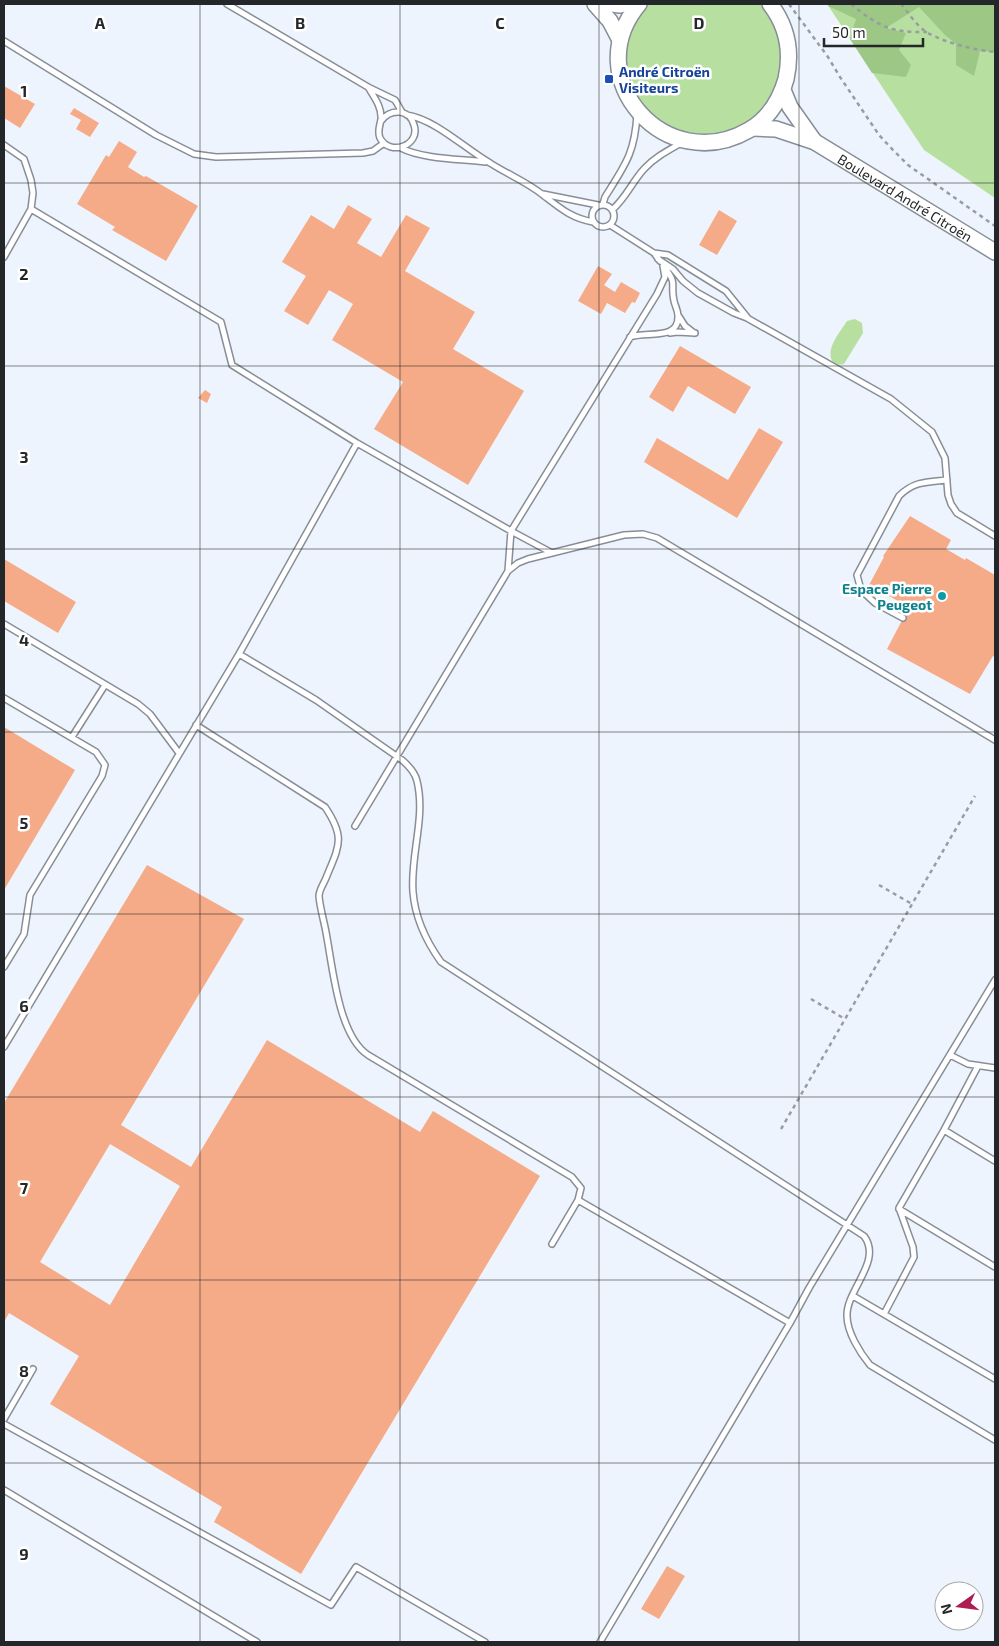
<svg xmlns="http://www.w3.org/2000/svg" width="999" height="1646" font-family="'Exo 2',sans-serif">
  <style>
    .green { fill: #b7e0a0 }
    .forest { fill: #9dc785 }
    .building { fill: #f6ab88; fill-rule: evenodd }
    .lines { fill: none; stroke-linecap: round; stroke-linejoin: round }
    .service-casing { stroke: #888e97; stroke-width: 8 }
    .secondary-casing { stroke: #888e97; stroke-width: 18 }
    .path { stroke: #979da3; stroke-width: 2.5; stroke-dasharray: 4 4; stroke-linecap: butt }
    .service { stroke: #fff; stroke-width: 5 }
    .secondary { stroke: #fff; stroke-width: 15 }
    .grid { fill: none; stroke: #24272a; stroke-width: 1; stroke-opacity: 0.55 }
    .transit-dot { fill: #1a4fb4; stroke: #fff; stroke-width: 2 }
    .culture-dot { fill: #0f9aa8; stroke: #fff; stroke-width: 2 }
    .labels { text-anchor: middle; dominant-baseline: central; stroke-width: 5; stroke-linejoin: round; paint-order: stroke }
    .transit-label { font-size: 14px; font-weight: bold; fill: #164399; stroke: #fff; text-anchor: start }
    .street-label { font-size: 14px; fill: #24272a; stroke: #fff }
    .culture-label { font-size: 14px; font-weight: bold; fill: #0d838f; stroke: #fff; text-anchor: end }
    .grid-label { font-size: 16px; text-anchor: middle; font-weight: bold; fill: #24272a; stroke: #fff; stroke-width: 5; stroke-linejoin: round; paint-order: stroke }
  </style>
  <rect width="100%" height="100%" fill="#edf4fd"/>
  <path class="green" d="M 648,4 L 760,4 C 777,21 784,46 781,70 C 778,88 769,103 756,115 C 685,180 581,81 648,4 Z
    M 827,4 L 995,4 L 995,198 L 924,150 Z
    M 855,319 L 862,323 L 863,333 L 844,364 C 840,365 836,365 833,362 C 824,350 841,331 847,321 Z"/>
  <path class="forest" d="M 828,4 L 995,4 L 995,52 L 980,51 L 974,76 L 956,65 L 956,44 L 945,35 L 919,7 L 886,28 L 906,33 L 899,50 L 911,65 L 906,77 L 872,73 L 850,39 L 856,19 L 828,6 Z"/>
  <path class="building" d="M 4,86 L 35,104 L 20,128 L 4,118 Z
    M 74,108 L 99,123 L 90,137 L 76,129 L 81,120 L 70,114 Z
    M 119,141 L 137,152 L 128,167 L 144,177 L 146,176 L 198,206 L 166,261 L 112,230 L 115,227 L 77,204 L 106,155 L 109,157 Z
    M 348,205 L 372,219 L 357,243 L 381,257 L 406,215 L 430,228 L 405,271 L 475,312 L 453,349 L 524,391 L 468,485 L 374,429 L 403,382 L 332,340 L 353,304 L 329,290 L 308,325 L 284,311 L 306,276 L 282,262 L 311,215 L 334,229 Z
    M 719,210 L 737,221 L 717,255 L 699,245 Z
    M 598,266 L 612,274 L 604,285 L 615,292 L 621,282 L 640,293 L 635,303 L 632,302 L 625,313 L 607,303 L 601,314 L 578,301 Z
    M 680,346 L 751,387 L 735,414 L 688,386 L 673,412 L 649,397 Z
    M 205,390 L 211,394 L 207,403 L 198,398 Z
    M 759,428 L 783,442 L 737,518 L 644,462 L 657,438 L 728,480 Z
    M 910,516 L 951,540 L 946,549 L 965,560 L 966,558 L 995,575 L 995,657 L 993,656 L 970,694 L 887,649 L 909,607 L 869,585 L 884,557 L 883,556 Z
    M 4,559 L 76,602 L 58,633 L 4,601 Z
    M 4,727 L 75,770 L 4,890 Z
    M 147,865 L 244,919 L 121,1125 L 191,1167 L 267,1040 L 420,1132 L 433,1111 L 540,1176 L 301,1574 L 214,1522 L 222,1507 L 50,1404 L 79,1356 L 9,1313 L 4,1322 L 4,1103 ZM 110,1144 L 180,1186 L 110,1305 L 40,1262 Z
    M 667,1566 L 685,1576 L 659,1619 L 641,1609 Z"/>
  <g class="lines">
    <defs>
      <path id="service" d="M 227,4 L 368,87 L 395,100 L 402,112
        M 4,41 L 156,135 L 194,154 L 216,157 L 363,153 L 373,151 L 384,143
        M 368,87 C 374,97 382,107 381,119 C 380,126 377,131 380,138 C 390,157 421,145 414,125 C 409,108 390,109 381,121
        M 407,115 C 436,120 464,148 490,163 C 507,174 527,182 543,195 C 560,208 571,218 593,222
        M 4,145 L 24,159 L 31,180 L 33,193 L 31,209 L 4,257
        M 401,148 C 422,159 461,159 485,162
        M 543,194 L 598,205
        M 603,204 L 605,197 C 625,165 635,153 637,114
        M592 216a11 11 0 1 1 22 0a11 11 0 1 1-22 0Z
        M 31,209 L 221,322 L 232,365 L 357,443 L 511,531 L 657,294 L 665,277 L 663,266
        M 612,210 C 626,198 632,182 644,169 C 655,157 669,150 683,142
        M 610,225 L 654,253 L 660,261
        M 654,253 L 668,255 L 726,291 L 747,317
        M 658,259 L 673,269 L 683,281 L 698,293 L 734,313 L 747,318 L 891,399 L 932,432 L 945,458 L 948,495 L 951,504 L 957,513 L 995,536
        M 678,315 L 685,326 L 694,333
        M 670,333 L 677,332 L 695,333
        M 630,337 C 646,331 679,341 678,316 C 678,310 675,306 674,301 C 670,284 678,285 665,268
        M 508,571 L 511,531 L 552,553
        M 903,618 L 875,603 L 861,590 L 857,575 L 899,496 C 914,481 927,482 947,480
        M 4,624 L 138,704 L 150,714 L 179,753
        M 239,654 L 316,700 L 402,760 C 409,766 415,772 417,781 C 426,818 410,855 413,892 C 415,918 426,941 441,962 L 864,1236 C 883,1261 846,1290 847,1316 C 847,1332 860,1353 870,1365 L 995,1440
        M 4,698 L 96,752 L 105,765 L 102,776 L 30,895 L 24,934 L 4,967
        M 196,725 L 325,807 C 346,838 339,846 326,878 C 324,883 319,890 319,896 C 320,909 325,924 327,938 C 333,970 339,1036 368,1055 L 572,1177 L 581,1188 L 578,1200 L 552,1244
        M 72,737 L 105,685
        M 355,826 L 508,571 L 518,563 L 528,559 L 624,535 L 643,534 L 657,538 L 995,740
        M 4,1047 L 239,654 L 357,443
        M 950,1055 L 968,1064 L 995,1068
        M 944,1130 L 995,1161
        M 578,1200 L 790,1323
        M 899,1209 L 995,1267
        M 853,1296 L 995,1379
        M 884,1314 L 914,1257 L 913,1247 L 899,1208 L 944,1130 L 978,1066
        M 4,1419 L 33,1369
        M 4,1424 L 331,1605 L 356,1567 L 485,1642
        M 4,1490 L 257,1642
        M 600,1642 L 790,1323 L 809,1288 L 995,980"/>
      <g id="secondary">
        <path d="M 595,4 L 610,21 L 620,40"/>
        <path d="M 612,4 L 620,5 L 624,4"/>
        <path d="M 639,4 C 577,78 666,178 749,130 C 768,119 780,100 786,79 C 792,52 787,26 770,4"/>
        <path d="M 783,90 L 790,107 L 814,141"/>
        <path id="s1" d="M 753,128 L 776,129 L 815,142 L 995,252"/>
      </g>
    </defs>
    <use href="#service" class="service-casing"/>
    <use href="#secondary" class="secondary-casing"/>
    <path class="path" d="M 789,4 L 828,57 L 840,77 L 879,135 L 892,149 L 908,165 L 995,226
      M 851,4 C 878,26 891,33 927,32
      M 901,4 C 909,13 917,27 928,33 C 946,43 974,50 995,52
      M 879,885 L 912,904
      M 811,999 L 845,1019
      M 781,1129 L 975,796"/>
    <use href="#service" class="service"/>
    <use href="#secondary" class="secondary"/>
  </g>
  <path class="grid" d="M 200,4 L 200,1642M 400,4 L 400,1642M 599,4 L 599,1642M 799,4 L 799,1642M 4,183 L 995,183M 4,366 L 995,366M 4,549 L 995,549M 4,732 L 995,732M 4,914 L 995,914M 4,1097 L 995,1097M 4,1280 L 995,1280M 4,1463 L 995,1463"/>
  <rect class="transit-dot" x="604" y="74" width="10" height="10" rx="2.5"/>
  <circle class="culture-dot" cx="942" cy="596" r="5"/>
  <g class="labels">
    <g class="transit-label">
      <text x="619" y="71">André Citroën<tspan x="619" dy="16">Visiteurs</tspan></text>
    </g>
    <g class="street-label">
      <text stroke="none"><textPath href="#s1" startOffset="170">Boulevard André Citroën</textPath></text>
    </g>
    <g class="culture-label">
      <text x="932" y="588">Espace Pierre<tspan x="932" dy="16">Peugeot</tspan></text>
    </g>
  </g>
  <g class="grid-label">
    <text x="100" y="29">A</text>
    <text x="300" y="29">B</text>
    <text x="500" y="29">C</text>
    <text x="699" y="29">D</text>
    <text x="24" y="97">1</text>
    <text x="24" y="280">2</text>
    <text x="24" y="463">3</text>
    <text x="24" y="646">4</text>
    <text x="24" y="829">5</text>
    <text x="24" y="1012">6</text>
    <text x="24" y="1194">7</text>
    <text x="24" y="1377">8</text>
    <text x="24" y="1560">9</text>
  </g>
  <rect width="999" height="1646" fill="none" stroke="#24272a" stroke-width="10"/>
  <g transform="translate(959 1606) rotate(256)"><circle r="24" fill="#ffffff" stroke="#a7a9aa"/>
  <path d="M0-4L9 19L0 12L-9 19Z" fill="#ae1d51"/>
  <text y="-8" font-size="14" font-weight="bold" text-anchor="middle" fill="#24272a">N</text>
  </g>
  <path d="M824 38v8h99v-8" fill="none" stroke="#24272a" stroke-width="2.5"/>
  <text x="832" y="38" font-size="15" fill="#24272a" stroke="#ffffff" stroke-width="4" paint-order="stroke">50 m</text>
</svg>
